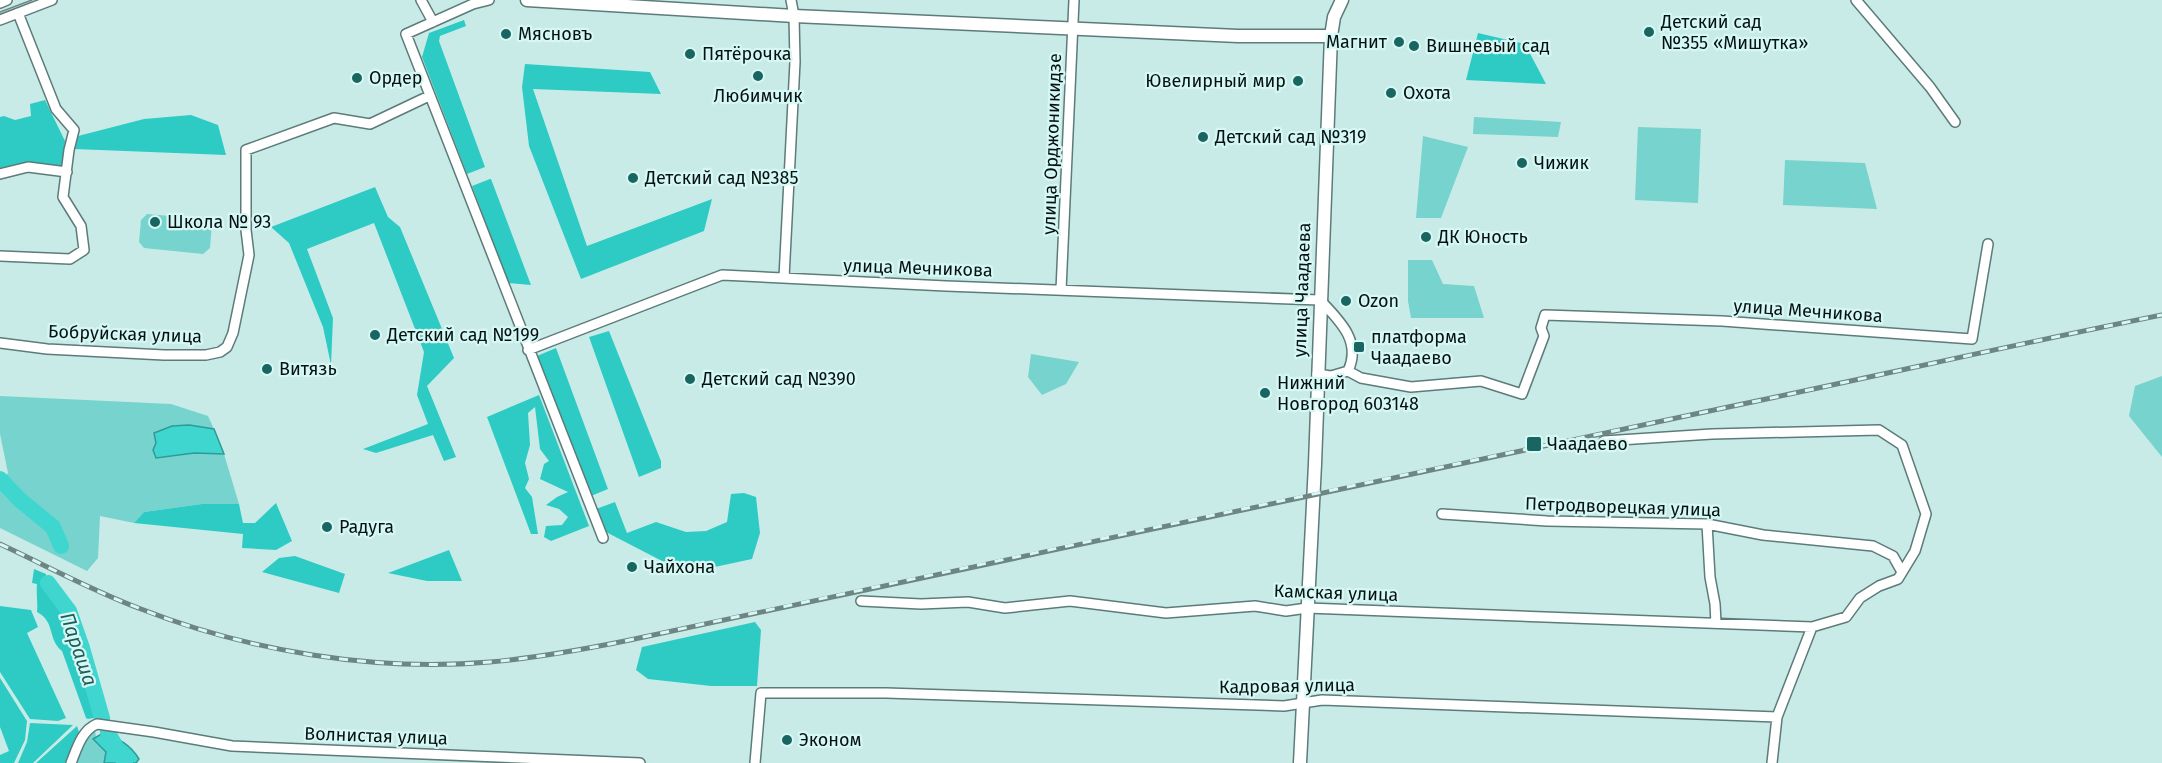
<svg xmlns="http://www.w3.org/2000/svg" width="2162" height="763" font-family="'Fira Sans',sans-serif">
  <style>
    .green { fill: #76d3cd }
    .forest { fill: #2dcbc4 }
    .water { fill: #3fd6cf; stroke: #2e9b96; stroke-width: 1.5 }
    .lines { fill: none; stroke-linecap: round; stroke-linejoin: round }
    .river { stroke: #3fd6cf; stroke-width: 16 }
    .minor-casing { stroke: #5c7b79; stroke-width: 12 }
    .tertiary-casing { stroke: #5c7b79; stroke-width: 15 }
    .minor { stroke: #fff; stroke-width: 9 }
    .tertiary { stroke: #fff; stroke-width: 12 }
    .tram { stroke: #6d8583; stroke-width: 1.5 }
    .rail-casing { stroke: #6d8583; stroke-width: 5 }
    .rail { stroke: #d6f8f5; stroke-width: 3; stroke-dasharray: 9; stroke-linecap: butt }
    .poi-dot { fill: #186562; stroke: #d6f8f5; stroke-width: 2 }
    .labels { text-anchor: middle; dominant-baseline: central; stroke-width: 4.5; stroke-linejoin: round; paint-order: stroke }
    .poi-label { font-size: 18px; fill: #061211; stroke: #d6f8f5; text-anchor: start }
    .street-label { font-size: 18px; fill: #061211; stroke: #d6f8f5 }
    .water-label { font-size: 20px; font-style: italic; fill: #1f5c59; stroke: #d6f8f5 }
  </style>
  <rect width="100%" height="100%" fill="#c9ebe8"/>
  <path class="green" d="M 1474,117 L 1561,122 L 1558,137 L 1473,134 Z
    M 1638,127 L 1701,129 L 1698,203 L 1635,200 Z
    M 1423,136 L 1468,147 L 1441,218 L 1416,218 Z
    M 1785,160 L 1865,163 L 1877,209 L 1783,205 Z
    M 147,214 L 204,219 L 212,224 L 210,248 L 203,254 L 144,248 L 139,242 L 141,220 Z
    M 1408,260 L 1432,260 L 1443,284 L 1474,286 L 1484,318 L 1411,318 L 1408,301 Z
    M 1031,354 L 1079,362 L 1066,384 L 1042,395 L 1028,377 Z
    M 2162,376 L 2162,457 L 2129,416 L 2135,386 Z
    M 0,396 L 171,404 L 208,416 L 214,429 L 189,425 L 156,443 L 156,457 L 194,453 L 224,454 L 239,504 L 202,504 L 144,512 L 134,523 L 100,516 L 98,558 L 87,571 L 0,528 L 0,482 L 8,473 L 0,434 Z
    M 95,730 L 96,737 L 94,738 L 106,752 L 104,763 L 76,763 L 91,731 Z"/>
  <path class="forest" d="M 464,20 L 466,26 L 440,36 L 439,41 L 485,167 L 467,174 L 422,57 L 429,33 Z
    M 1478,33 L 1525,44 L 1546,84 L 1466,80 Z
    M 525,64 L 650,72 L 661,94 L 533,89 L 587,246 L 712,199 L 704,231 L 581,279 L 529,146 L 522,87 Z
    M 45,100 L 65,141 L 62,169 L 0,171 L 0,117 L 4,116 L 15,120 L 31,116 L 30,104 Z
    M 191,115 L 218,125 L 226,155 L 74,149 L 78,136 L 144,119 Z
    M 490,179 L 491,179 L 531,285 L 508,283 L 472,186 Z
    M 375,187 L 388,217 L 400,227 L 454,358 L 427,386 L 456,457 L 444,461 L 433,435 L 376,453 L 363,449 L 428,424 L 417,395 L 424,352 L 374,223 L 307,249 L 333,318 L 331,365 L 323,327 L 289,243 L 271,227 Z
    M 609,331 L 661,461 L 661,468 L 639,477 L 589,337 Z
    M 556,348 L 608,489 L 591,496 L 537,356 Z
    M 539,395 L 589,526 L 551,541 L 544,537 L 546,526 L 562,525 L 568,517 L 559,509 L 546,505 L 557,497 L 568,492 L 540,479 L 544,464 L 549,461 L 540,449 L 535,407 L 528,413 L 530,445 L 525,463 L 529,479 L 525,488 L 532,497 L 538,534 L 531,534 L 487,417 Z
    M 744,493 L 756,497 L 760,533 L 752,559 L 710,568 L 662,561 L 604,531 L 596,509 L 615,502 L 627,533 L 656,522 L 686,532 L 706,531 L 727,522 L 731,494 Z
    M 276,503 L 292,541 L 276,550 L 242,548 L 243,534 L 134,523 L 144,512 L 202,504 L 239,504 L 243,523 L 255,523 Z
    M 449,550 L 462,581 L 427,581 L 388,573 Z
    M 295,556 L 345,574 L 339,593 L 262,572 L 279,558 Z
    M 34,569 L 46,574 L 46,582 L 49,597 L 58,604 L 71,625 L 99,717 L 88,719 L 86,718 L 62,651 C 47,639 56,622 37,612 C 38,602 36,594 37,584 L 32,583 Z
    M 0,606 L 31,610 L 38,627 L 27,633 L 66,718 L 58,721 L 30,719 L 0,672 Z
    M 755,622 L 761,630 L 757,686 L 711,686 L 648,679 L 636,670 L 642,647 Z
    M 0,678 L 27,721 L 25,740 L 14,763 L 0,763 L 0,755 L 9,751 L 0,727 Z
    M 30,723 L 73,725 L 33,763 L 18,763 L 27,742 Z
    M 77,726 L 79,732 L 66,763 L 36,763 Z"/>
  <path class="water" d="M 189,425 L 214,429 L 224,454 L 194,453 L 156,458 L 153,450 L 156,443 L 154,433 L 172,426 Z
    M 103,733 C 119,739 130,744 139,759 L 136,763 L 104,763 L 106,752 L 93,739 Z"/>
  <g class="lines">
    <path class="river" d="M 0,479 L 20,500 L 53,527 L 61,546
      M 48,583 L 69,611 L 82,648 L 102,718
      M 108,733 L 125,763"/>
    <defs>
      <path id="minor" d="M 421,0 L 433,22
        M 489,0 L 473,4 L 406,34 L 603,538
        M 1856,0 L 1930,87 L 1955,122
        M 0,3 L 7,0
        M 0,20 L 52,0
        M 0,174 L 28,167 L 67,172
        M 0,256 L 70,259 L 84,250 L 81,226 L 63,197 L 69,150 L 74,130 L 56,109 L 18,13
        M 784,278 L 795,62 L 794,16 L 791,0
        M 1061,290 L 1074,0
        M 0,343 L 47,349 L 164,355 L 206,355 L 220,352 L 227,347 L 233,333 L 249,255 L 246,230 L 246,150 L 334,118 L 370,124 L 429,96
        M 528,350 L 722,275 L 946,286 L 1320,300 C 1339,320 1362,341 1348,371 L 1331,376 L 1317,374
        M 1348,371 L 1361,378 L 1411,387 L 1481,381 L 1522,394 L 1544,336 L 1541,328 L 1545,315 L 1722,321 L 1972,339 L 1988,244
        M 1442,514 L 1547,521 L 1707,524 L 1763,535 L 1873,546 L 1893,556 L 1902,572
        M 1707,524 L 1710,577 L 1715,604 L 1716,623
        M 861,601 L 921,604 L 968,602 L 1005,608 L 1070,601 L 1166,613 L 1255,606 L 1286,611 L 1307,608 L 1812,627 L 1846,617 L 1860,598 L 1879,586 L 1898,579 L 1915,551 L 1926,514 L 1902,445 L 1879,430 L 1712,434 L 1604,441
        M 71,763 C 77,748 82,730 97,724 L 154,732 L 232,746 L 640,763
        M 755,763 L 761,693 L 886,693 L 1284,706 L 1322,700 L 1777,717
        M 1772,763 L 1777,717 L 1812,627"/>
      <path id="tertiary" d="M 527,0 L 794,16 L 1238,36 L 1331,36
        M 1300,763 L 1315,464 L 1331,36 L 1334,17 L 1342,0"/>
    </defs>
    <use href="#minor" class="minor-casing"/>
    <use href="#tertiary" class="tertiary-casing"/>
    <use href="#minor" class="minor"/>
    <use href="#tertiary" class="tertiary"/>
    <path class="tram" d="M 0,12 L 32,0"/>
    <defs>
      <path id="rail" d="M 0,544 C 47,566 93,591 141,609 C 248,651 375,672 490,662 C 535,658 580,650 625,641 C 988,562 1351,486 1714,410 C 1864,379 2012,345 2162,315"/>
    </defs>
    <use href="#rail" class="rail-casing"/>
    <use href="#rail" class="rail"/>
  </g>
  <g class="poi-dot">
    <circle cx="1649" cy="32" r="6"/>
    <circle cx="506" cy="34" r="6"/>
    <circle cx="1399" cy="42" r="6"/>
    <circle cx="1414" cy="46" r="6"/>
    <circle cx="690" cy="54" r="6"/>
    <circle cx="758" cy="76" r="6"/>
    <circle cx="357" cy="78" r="6"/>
    <circle cx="1298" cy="81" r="6"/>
    <circle cx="1391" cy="93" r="6"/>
    <circle cx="1203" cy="137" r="6"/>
    <circle cx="1522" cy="163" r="6"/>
    <circle cx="633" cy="178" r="6"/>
    <circle cx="155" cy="222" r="6"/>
    <circle cx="1426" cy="237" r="6"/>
    <circle cx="1346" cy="301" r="6"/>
    <circle cx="375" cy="335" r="6"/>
    <rect x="1353" y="341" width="12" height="12" rx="3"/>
    <circle cx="267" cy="369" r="6"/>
    <circle cx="690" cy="379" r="6"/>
    <circle cx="1265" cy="393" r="6"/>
    <rect x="1526" y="436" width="16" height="16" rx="3"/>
    <circle cx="327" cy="527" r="6"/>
    <circle cx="632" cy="567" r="6"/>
    <circle cx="787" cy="740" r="6"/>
  </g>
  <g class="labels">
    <g class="poi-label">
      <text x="1661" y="22">Детский сад<tspan x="1661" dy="21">№355 «Мишутка»</tspan></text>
      <text x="518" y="34">Мясновъ</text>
      <text x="1387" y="42" text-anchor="end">Магнит</text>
      <text x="1426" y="46">Вишневый сад</text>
      <text x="702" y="54">Пятёрочка</text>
      <text x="369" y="78">Ордер</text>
      <text x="1286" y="81" text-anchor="end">Ювелирный мир</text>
      <text x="1403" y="93">Охота</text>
      <text x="758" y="96" text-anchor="middle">Любимчик</text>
      <text x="1215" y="137">Детский сад №319</text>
      <text x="1534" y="163">Чижик</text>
      <text x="645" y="178">Детский сад №385</text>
      <text x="167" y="222">Школа № 93</text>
      <text x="1438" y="237">ДК Юность</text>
      <text x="1358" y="301">Ozon</text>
      <text x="387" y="335">Детский сад №199</text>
      <text x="1371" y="337">платформа<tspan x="1371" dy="21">Чаадаево</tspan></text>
      <text x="279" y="369">Витязь</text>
      <text x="702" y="379">Детский сад №390</text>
      <text x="1277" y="383">Нижний<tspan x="1277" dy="21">Новгород 603148</tspan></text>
      <text x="1547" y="444">Чаадаево</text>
      <text x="339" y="527">Радуга</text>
      <text x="644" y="567">Чайхона</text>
      <text x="799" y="740">Эконом</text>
    </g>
    <g class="street-label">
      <text transform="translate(1052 144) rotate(-88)">улица Орджоникидзе</text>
      <text transform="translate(918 268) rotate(2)">улица Мечникова</text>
      <text transform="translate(1302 290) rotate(-88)">улица Чаадаева</text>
      <text transform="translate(1808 311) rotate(4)">улица Мечникова</text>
      <text transform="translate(125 334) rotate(2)">Бобруйская улица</text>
      <text transform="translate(1623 507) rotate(2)">Петродворецкая улица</text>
      <text transform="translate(1336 593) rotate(2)">Камская улица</text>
      <text transform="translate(1287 686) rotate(-1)">Кадровая улица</text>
      <text transform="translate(376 736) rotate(2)">Волнистая улица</text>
    </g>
    <g class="water-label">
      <text transform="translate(79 649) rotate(71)">Параша</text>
    </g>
  </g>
</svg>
